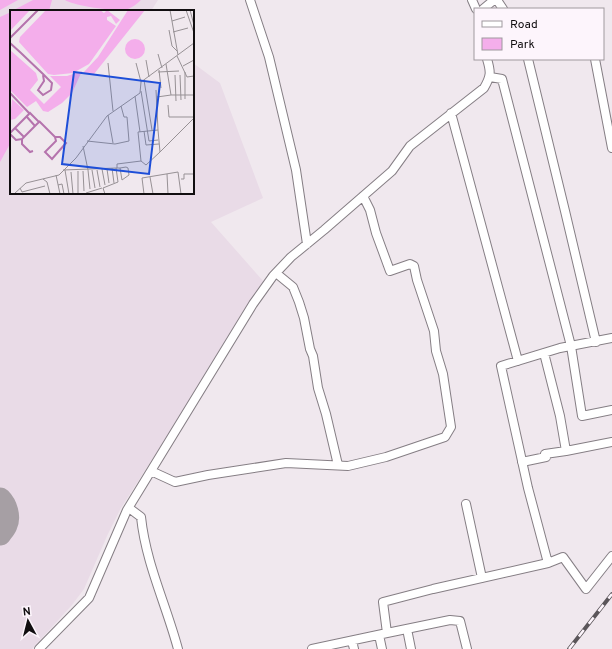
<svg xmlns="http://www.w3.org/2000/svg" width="612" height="649" font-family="Overpass,sans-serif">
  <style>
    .built { fill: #e9dbe7 }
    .green { fill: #f4aeeb }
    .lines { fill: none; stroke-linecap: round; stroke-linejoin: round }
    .taxiway { stroke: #a69fa4; stroke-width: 23 }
    .minor-casing { stroke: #857e84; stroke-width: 10 }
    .minor { stroke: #fff; stroke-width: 8 }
    .rail-casing { stroke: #5b565a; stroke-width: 4 }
    .rail { stroke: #fdf5fc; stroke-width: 2.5; stroke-dasharray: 8; stroke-linecap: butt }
    .inset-river { fill: none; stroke: #b573ad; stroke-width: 2 }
    .inset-road { fill: none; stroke: #979195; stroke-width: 1 }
    .view { fill: #1d4ed8; fill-opacity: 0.15; stroke: #1d4ed8; stroke-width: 2 }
    .inset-edge { fill: none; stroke: #110e10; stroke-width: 2 }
  </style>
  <rect width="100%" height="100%" fill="#f0e8ee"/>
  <path class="built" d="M 0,0 L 158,0 L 151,11 L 11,11 L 11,193 L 193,193 L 193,63 L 220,83 L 263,198 L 211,222 L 264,282 L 240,316 L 169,433 L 121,508 L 107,536 L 84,589 L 72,605 L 32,649 L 0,649 Z"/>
  <path class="green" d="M 0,0 L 18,0 L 0,10 Z
    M 33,0 L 52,0 L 49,11 L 12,11 Z
    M 65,0 L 141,0 C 137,4 133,7 128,9 C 117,12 74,6 65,0 Z
    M 11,12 L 11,142 L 0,162 L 0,17 Z"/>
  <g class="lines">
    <path class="taxiway" d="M 0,499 C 6,505 10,517 6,525 C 5,528 2,531 0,534"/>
    <defs>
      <path id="minor" d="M 250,0 L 269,57 L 296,170 L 307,244
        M 472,0 L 476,9
        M 497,0 L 503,9
        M 483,9 L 494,0
        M 528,59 L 565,211 L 596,342
        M 595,59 L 612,148
        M 490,77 L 502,79 L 571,346 L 582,416 L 612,410
        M 451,113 L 518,361
        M 276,273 L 293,287 L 299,302 L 304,318 L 310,349 L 313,356 L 318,388 L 326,414 L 338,465
        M 544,353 L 560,416 L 566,451 L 612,442
        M 522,462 L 546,457 L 545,454 L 566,451
        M 151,471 L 175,482 L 208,475 L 286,463 L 348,466 L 386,457 L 445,437 L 451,427 L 443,374 L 436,351 L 434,331 L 417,280 L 414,266 L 410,264 L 390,271 L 376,233 L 370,210 L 363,196
        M 466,504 L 482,578
        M 129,508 L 141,517 C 146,564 166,604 178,649
        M 548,563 L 563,557 L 586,589 L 612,556
        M 407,629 L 411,649
        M 387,633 L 450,620 L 460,621 L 467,649
        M 379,635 L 382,649
        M 352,641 L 354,649
        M 39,649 L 89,598 L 127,510 L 253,304 L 273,276 L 291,257 L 324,230 L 392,171 L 410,146 L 484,88 C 491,76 491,72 487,59
        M 312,649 L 387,633 L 383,602 L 433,589 L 548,563 L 528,488 L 501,366 L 560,348 L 612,338"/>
    </defs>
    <use href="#minor" class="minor-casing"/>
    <use href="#minor" class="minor"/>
    <defs>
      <path id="rail" d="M 569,649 L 612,594"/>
    </defs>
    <use href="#rail" class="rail-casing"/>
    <use href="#rail" class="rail"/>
  </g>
  <g transform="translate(10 10)">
    <rect width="184" height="184" fill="#f0e8ee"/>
    <path d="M 0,0 L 20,0 L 0,21 ZM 36,0 L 90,0 L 94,3 L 97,0 L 110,10 L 106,14 L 101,6 L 97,7 L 97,10 L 106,16 L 79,54 L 63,63 L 44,65 L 38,64 L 9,32 L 10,27 ZM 118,0 L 135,0 L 84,64 L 73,63 L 88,47 ZM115 39a10 10 0 1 1 20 0a10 10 0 1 1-20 0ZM 0,40 L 26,63 L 28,70 L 20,80 L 34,94 L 51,77 L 40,66 L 57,66 L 72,61 L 62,83 L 52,93 L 38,102 L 33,101 L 26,91 L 17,97 L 0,80 ZM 2,89 L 14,100 L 5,109 L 0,110 Z" fill="#f4aeeb"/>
    <path class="inset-river" d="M 0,28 L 28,0M 0,33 L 11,43 L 33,64 L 42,73 L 41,80 L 33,85 L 28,80 L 34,71 L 33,65M 0,83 L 19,103M 17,107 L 25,116M 29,111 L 45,127 L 50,127 L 56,133 L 42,149 L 35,142 L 46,131 L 45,127M 5,118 L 14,127M 0,123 L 20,103 L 29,112 L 12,129 L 6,130 L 0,124M 12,129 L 12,134 L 20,142 L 23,141"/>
    <path class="inset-road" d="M 160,0 L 168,45M 176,0 L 184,23M 180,0 L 184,15M 162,11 L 175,7M 159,20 L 162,36 L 167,41M 163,22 L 178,18M 148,44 L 152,58M 167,46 L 177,67 L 184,66M 136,50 L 139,67M 98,53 L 103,101M 126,53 L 131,72M 156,54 L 161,85 L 184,85M 173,56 L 184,50M 149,60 L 151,78M 148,62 L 169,61M 175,62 L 175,89M 165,65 L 166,91M 170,65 L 171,90M 134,70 L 142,120M 131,81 L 139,131 L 148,130M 125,86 L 130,122M 147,87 L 161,85M 158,95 L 159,107 L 184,107M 98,105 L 103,133M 134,121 L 136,135 L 149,134M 77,131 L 105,134 L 119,131 L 117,107 L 114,107 L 111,96M 73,136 L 78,160M 150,142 L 184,108M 131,151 L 136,155 L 150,142 L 148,120M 102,158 L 104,173M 107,158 L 110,158 L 116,157 L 118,158 L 119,165 L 112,170 L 110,158M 92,159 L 95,175M 97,159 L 99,173M 53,160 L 107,158 L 107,154 L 131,151 L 128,122 L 148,120 L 146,80M 55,160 L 59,184M 78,160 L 80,179M 82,160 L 85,178M 87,160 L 90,177M 73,161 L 74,181M 61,162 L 63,184M 157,164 L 158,184M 46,165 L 50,184M 140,167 L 143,184M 33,169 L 37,172 L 40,184M 171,169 L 174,169 L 174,164 L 184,164M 48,175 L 52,174 L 54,184M 10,178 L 12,182 L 35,176M 68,183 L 68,161M 76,183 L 92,178M 4,184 L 16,173 L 49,165 L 66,148 L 97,106 L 130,83 L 131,72 L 184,33M 95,184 L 93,178 L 108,172 L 106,158M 134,184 L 132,168 L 168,162 L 171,184"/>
    <path class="view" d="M 64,62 L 150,73 L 139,164 L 52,154 Z"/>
    <rect width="184" height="184" class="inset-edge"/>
  </g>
  <rect x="474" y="8" width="130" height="52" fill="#fdf5fc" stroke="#9f999e"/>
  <rect x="482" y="21" width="20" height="6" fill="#ffffff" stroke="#9f999e"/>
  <text x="510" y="28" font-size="12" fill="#110e10">Road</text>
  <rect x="482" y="38" width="20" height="12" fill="#f4aeeb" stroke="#9f999e"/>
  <text x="510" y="48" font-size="12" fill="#110e10">Park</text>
  <g transform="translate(28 621) rotate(353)" stroke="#fdf5fc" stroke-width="3" paint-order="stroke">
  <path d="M0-3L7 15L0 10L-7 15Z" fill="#110e10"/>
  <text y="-6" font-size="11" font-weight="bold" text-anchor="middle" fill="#110e10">N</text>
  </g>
</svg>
